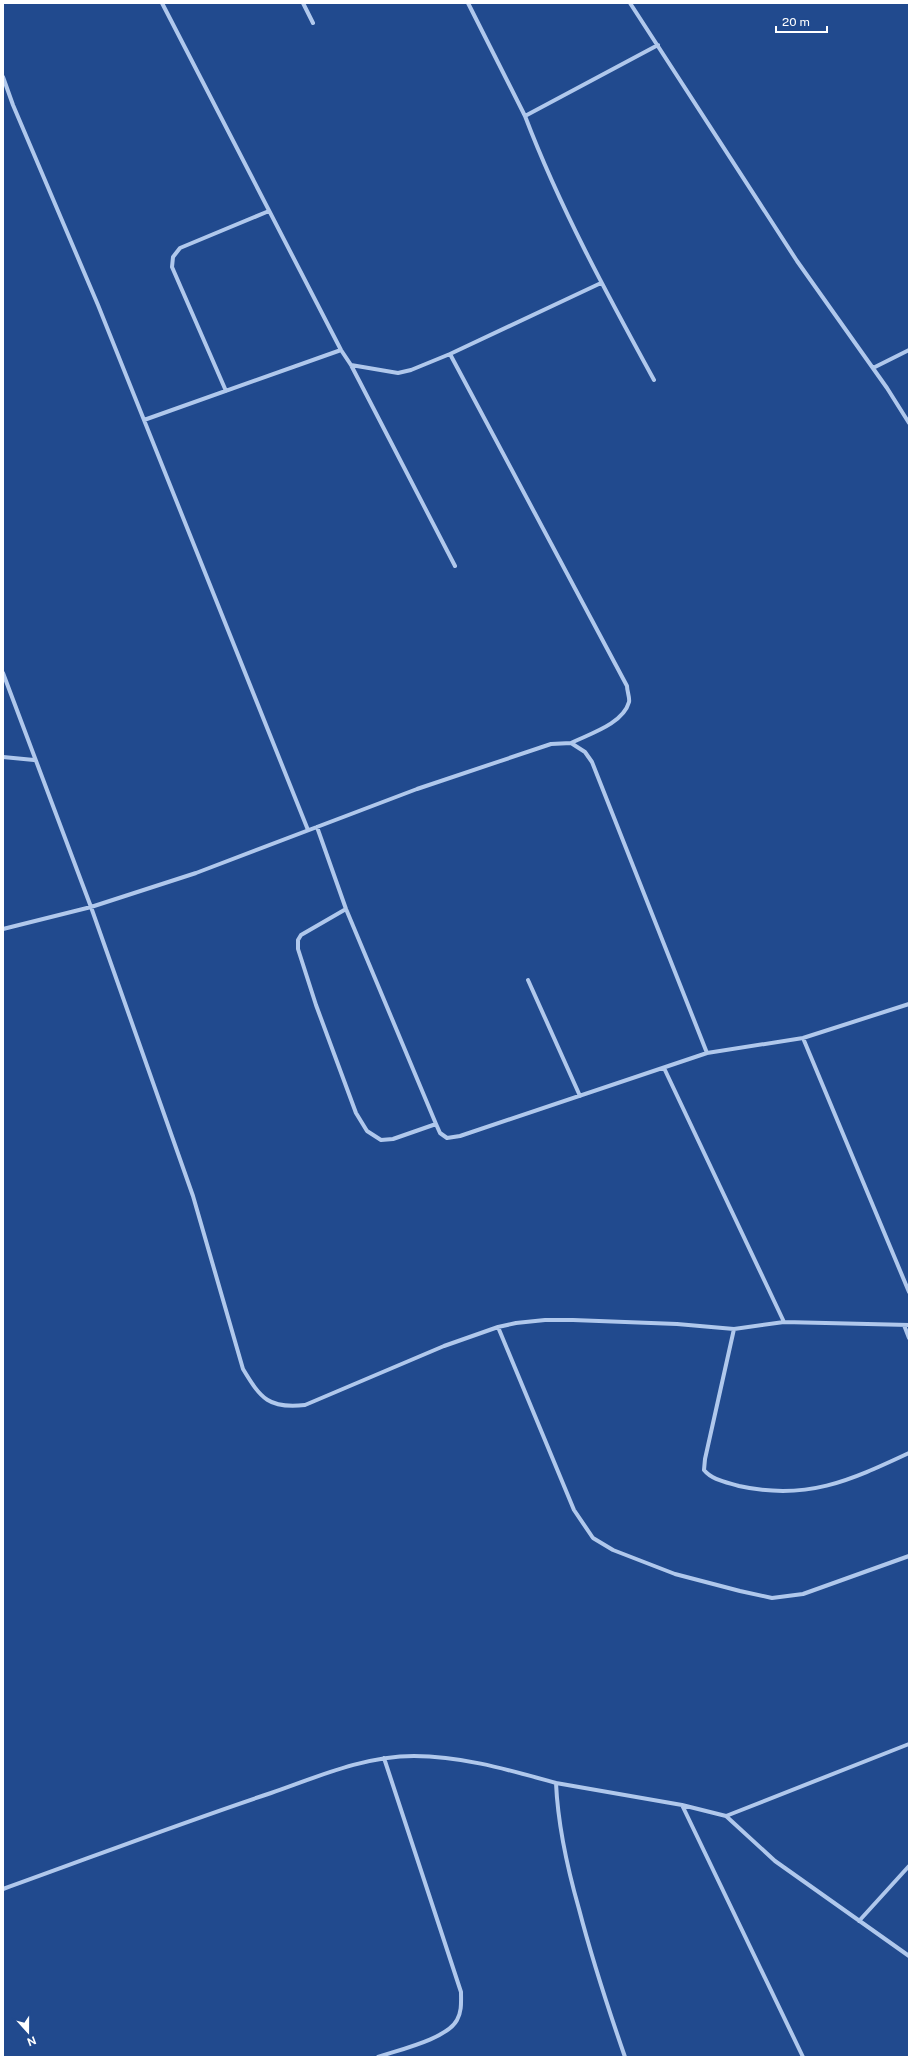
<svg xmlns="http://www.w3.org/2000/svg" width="912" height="2060" font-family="'Public Sans',sans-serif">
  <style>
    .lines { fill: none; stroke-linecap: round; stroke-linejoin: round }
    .minor { stroke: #b0c8ec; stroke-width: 4 }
  </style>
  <rect width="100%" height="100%" fill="#214a8e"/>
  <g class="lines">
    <path class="minor" d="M 162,3 L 341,350 L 351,365 L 455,566
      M 303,3 L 313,23
      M 468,3 L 525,116
      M 630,3 L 797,261 L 887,388 L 909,423
      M 3,77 L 13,105 L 98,305 L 308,830
      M 450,354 L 601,283
      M 351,365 L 398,373 L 411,370 L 450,354 L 627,686 C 627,691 630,698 629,702 C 623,724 589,734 571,743
      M 873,368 L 909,350
      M 654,380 C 607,294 560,208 525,116 L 658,45
      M 226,391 L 172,267 L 173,257 L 180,248 L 269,211
      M 144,420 L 341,350
      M 3,673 L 91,907 L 193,1196 L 243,1369 C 261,1399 269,1409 305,1405 L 444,1346 L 498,1327 L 516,1323 L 545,1320 L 573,1320 L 677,1324 L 734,1329 L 784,1322 L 909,1325
      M 3,757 L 34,760
      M 317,827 L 346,909 L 436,1124 L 440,1133 L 447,1138 L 460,1136 L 707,1053 L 803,1038 L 909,1004
      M 346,909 L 301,935 L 298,940 L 298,949 L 316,1005 L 356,1113 L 367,1131 L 381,1140 L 393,1139 L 436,1124
      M 3,929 L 91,907 L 196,873 L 417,789 L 551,744 L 571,743 L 585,752 L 592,762 L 707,1053
      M 528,980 L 580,1096
      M 803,1038 L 909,1292
      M 664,1068 L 784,1322
      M 904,1325 L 909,1338
      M 498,1327 L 574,1510 L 593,1538 L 613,1550 L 675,1574 L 740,1591 L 772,1598 L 803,1594 L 909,1556
      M 734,1329 L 705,1459 L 704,1470 C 712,1480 726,1482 739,1486 C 806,1501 849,1481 909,1453
      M 682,1805 L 803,2057
      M 726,1816 L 775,1861 L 909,1956
      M 3,1889 C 92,1857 181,1823 271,1793 C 317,1777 364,1756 414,1756 C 462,1756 509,1770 556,1783
      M 859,1921 L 909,1866
      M 378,2057 C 398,2050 447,2039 457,2020 C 462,2011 461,2002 461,1992 L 384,1758
      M 625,2057 C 608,2008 592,1959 579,1909 C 567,1867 558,1827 556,1783 L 682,1805 L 726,1816 L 909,1744"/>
  </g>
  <rect width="912" height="2060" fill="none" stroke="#ffffff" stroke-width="8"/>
  <g transform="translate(28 2032) rotate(159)" stroke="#214a8e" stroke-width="3" paint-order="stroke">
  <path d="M0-3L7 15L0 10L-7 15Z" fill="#ffffff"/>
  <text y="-6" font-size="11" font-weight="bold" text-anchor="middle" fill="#ffffff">N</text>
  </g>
  <path d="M776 26v6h51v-6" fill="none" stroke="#ffffff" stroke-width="2"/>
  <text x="782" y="26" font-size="12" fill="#ffffff" stroke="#214a8e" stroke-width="3" paint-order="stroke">20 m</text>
</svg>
